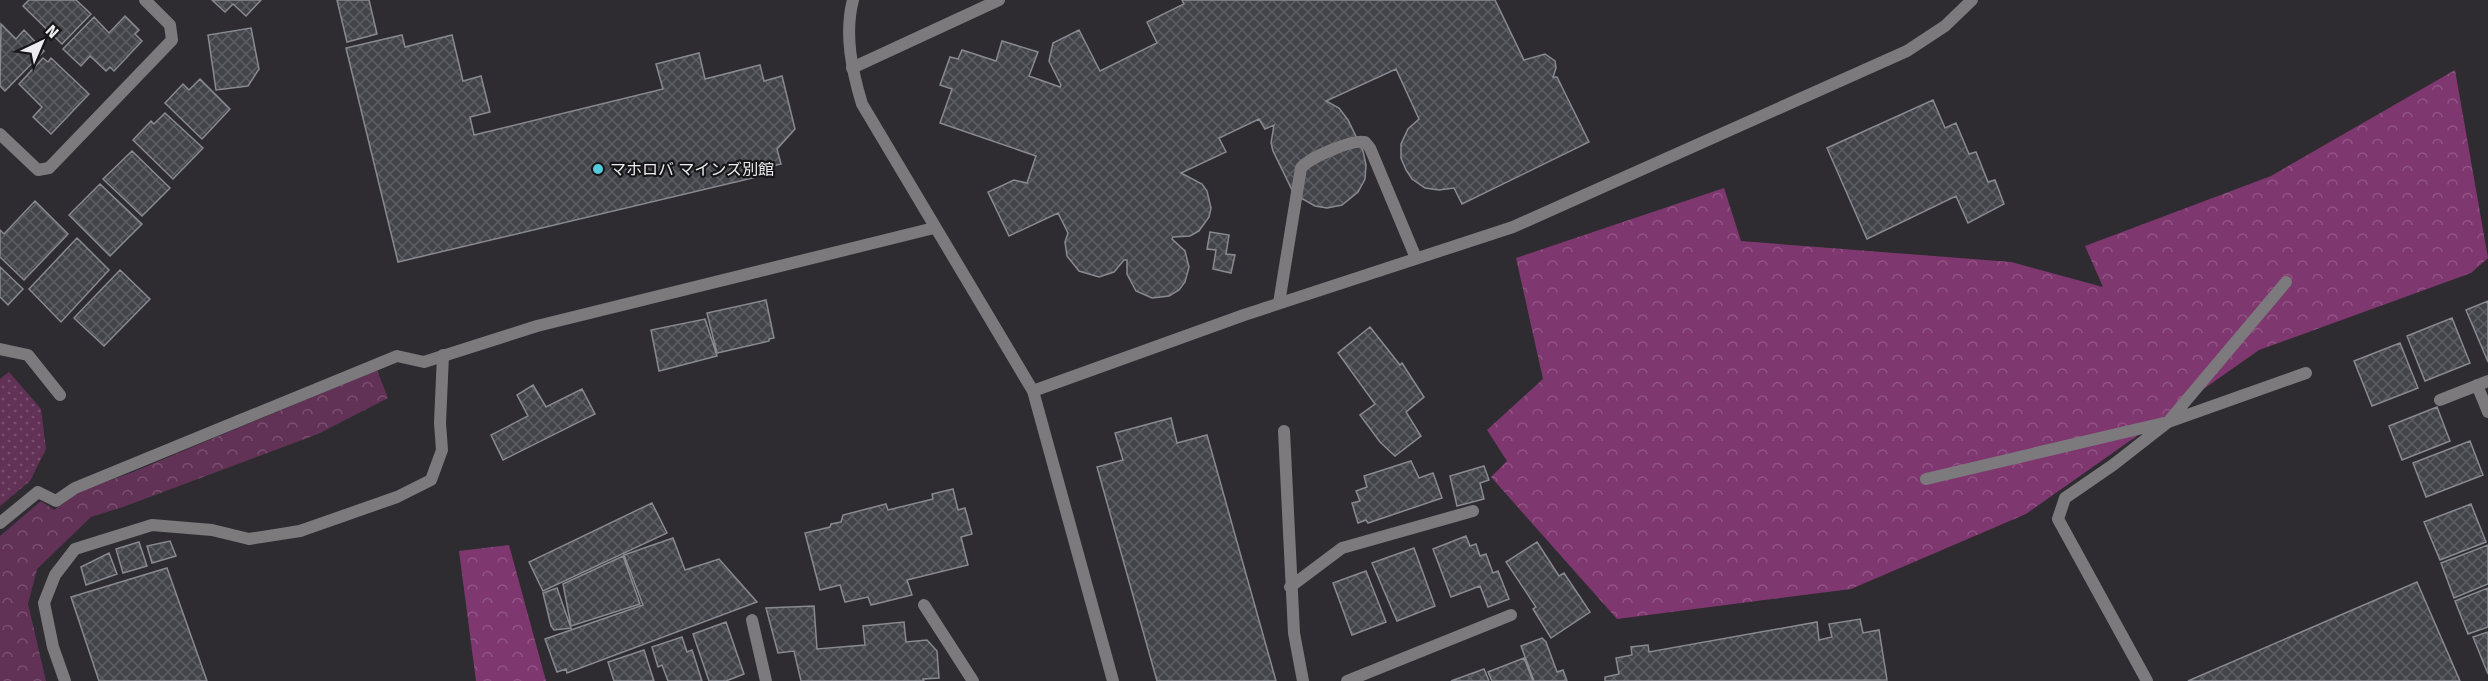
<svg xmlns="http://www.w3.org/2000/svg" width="2488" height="681" font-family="'Fira Sans','Noto Sans JP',sans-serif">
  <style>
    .forest { fill: url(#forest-crowns) }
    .park { fill: url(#park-crowns) }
    .garden { fill: url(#garden-dots) }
    .building { fill: url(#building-cross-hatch); stroke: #898a91; stroke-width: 1.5 }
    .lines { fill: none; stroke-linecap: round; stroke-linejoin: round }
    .service { stroke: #7c7a7c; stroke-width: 12 }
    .minor { stroke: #7c7a7c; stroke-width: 12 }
    .poi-dot { fill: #53cbda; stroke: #161517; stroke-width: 2 }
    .labels { text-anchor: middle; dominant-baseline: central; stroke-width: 4.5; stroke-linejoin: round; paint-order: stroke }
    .poi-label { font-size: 16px; fill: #ecebef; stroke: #161517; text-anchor: start }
  </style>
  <defs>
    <pattern id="forest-crowns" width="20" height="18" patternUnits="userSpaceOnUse" patternTransform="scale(1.5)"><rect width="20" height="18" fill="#7f376f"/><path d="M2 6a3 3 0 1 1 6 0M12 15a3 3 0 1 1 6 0" fill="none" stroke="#915484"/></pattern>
    <pattern id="park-crowns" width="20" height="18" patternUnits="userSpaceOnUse" patternTransform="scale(1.5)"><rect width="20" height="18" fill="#623256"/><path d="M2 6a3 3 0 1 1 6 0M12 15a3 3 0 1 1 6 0" fill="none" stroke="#79506f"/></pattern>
    <pattern id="garden-dots" width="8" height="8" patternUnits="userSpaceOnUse" patternTransform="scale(1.5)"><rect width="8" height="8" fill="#623256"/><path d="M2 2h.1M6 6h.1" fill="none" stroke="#79506f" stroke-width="1.8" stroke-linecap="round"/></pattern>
    <pattern id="building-cross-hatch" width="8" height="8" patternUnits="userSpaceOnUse" patternTransform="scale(1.5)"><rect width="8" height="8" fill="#43444a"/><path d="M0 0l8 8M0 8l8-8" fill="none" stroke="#5e5f64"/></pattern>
  </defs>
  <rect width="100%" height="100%" fill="#2e2c31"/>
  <path class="forest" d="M 2455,70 L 2488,258 L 2471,273 L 2259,350 L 2026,514 L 1851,589 L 1617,619 L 1491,477 L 1507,461 L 1487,430 L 1543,379 L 1516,258 L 1724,188 L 1741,241 L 2011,262 L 2103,287 L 2085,246 L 2271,176 Z
    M 509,545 L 546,681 L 476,681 L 459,551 Z"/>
  <path class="park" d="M 377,370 L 388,398 L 318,434 L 123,507 L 91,517 L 37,569 L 28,604 L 46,681 L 0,681 L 0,536 L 41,501 L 54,510 L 81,491 L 133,472 Z"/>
  <path class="garden" d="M 9,372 L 41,409 L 46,449 L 30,481 L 0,506 L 0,379 Z"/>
  <path class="building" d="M 29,0 L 76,0 L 91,14 L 62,44 L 23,6 Z
    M 212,0 L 261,0 L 246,16 L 233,4 L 225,12 Z
    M 337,0 L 369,0 L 377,34 L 347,42 Z
    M 1182,0 L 1495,0 L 1524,60 L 1545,54 L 1555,61 L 1556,68 L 1553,77 L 1557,77 L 1589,142 L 1462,204 L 1454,188 L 1439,190 L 1425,188 L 1412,179 L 1406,170 L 1401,158 L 1401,144 L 1408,129 L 1419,119 L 1396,69 L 1326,101 L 1339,108 L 1348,120 L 1363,151 L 1366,165 L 1365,179 L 1358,192 L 1342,205 L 1327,208 L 1315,206 L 1294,194 L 1273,151 L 1271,143 L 1274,125 L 1265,129 L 1259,119 L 1219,138 L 1226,152 L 1181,173 L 1202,184 L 1207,191 L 1211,208 L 1209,217 L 1199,231 L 1190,236 L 1173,237 L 1172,239 L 1185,251 L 1189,267 L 1185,282 L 1179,290 L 1169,296 L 1152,298 L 1136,291 L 1127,274 L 1127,260 L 1124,260 L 1114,272 L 1099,277 L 1079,271 L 1067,256 L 1065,242 L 1068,233 L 1058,213 L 1009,236 L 988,192 L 1014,180 L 1027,183 L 1036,156 L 940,123 L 952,89 L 940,85 L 950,57 L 958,59 L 962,50 L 996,61 L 1002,41 L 1038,52 L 1029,76 L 1060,87 L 1061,85 L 1049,61 L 1053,43 L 1079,30 L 1100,71 L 1157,43 L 1147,22 L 1184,4 Z
    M 125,16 L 139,30 L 135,34 L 142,41 L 114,71 L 110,67 L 106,71 L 90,56 L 81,66 L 63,49 L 94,17 L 109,33 Z
    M 1,24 L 16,39 L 24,30 L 44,51 L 5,91 L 0,86 Z
    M 251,28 L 259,69 L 248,86 L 216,90 L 208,35 Z
    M 402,35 L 405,47 L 452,35 L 463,81 L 481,76 L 490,112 L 470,117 L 474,135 L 663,89 L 656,64 L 699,53 L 705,79 L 760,65 L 764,81 L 782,76 L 795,129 L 777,149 L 781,164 L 768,167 L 769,174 L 398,262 L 346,48 Z
    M 43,58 L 48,62 L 51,58 L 89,94 L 51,134 L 33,117 L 42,107 L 19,84 Z
    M 200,79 L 230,109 L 202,139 L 165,103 L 183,84 L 189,90 Z
    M 1933,100 L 1945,128 L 1956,123 L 1969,154 L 1976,152 L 1988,182 L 1995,180 L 2004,204 L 1968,223 L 1956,196 L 1867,239 L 1827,148 Z
    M 165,113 L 203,148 L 173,179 L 133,140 L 151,121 L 154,124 Z
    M 132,151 L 170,188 L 142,216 L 103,179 Z
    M 100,184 L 142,224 L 110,256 L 69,215 Z
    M 35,201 L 68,234 L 24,280 L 0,257 L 0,230 L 4,234 Z
    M 1210,232 L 1229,235 L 1226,254 L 1235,255 L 1231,273 L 1213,269 L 1216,250 L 1207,249 Z
    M 77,238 L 109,270 L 61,322 L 29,289 Z
    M 0,267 L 23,289 L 8,305 L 0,297 Z
    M 120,270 L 150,299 L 104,346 L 74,318 Z
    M 766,300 L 774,338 L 769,339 L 769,341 L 717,353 L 707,313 Z
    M 2488,301 L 2488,362 L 2466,310 Z
    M 2452,318 L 2470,363 L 2425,381 L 2407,336 Z
    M 705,319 L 717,356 L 659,371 L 651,330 Z
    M 1370,327 L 1400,365 L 1402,363 L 1424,397 L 1406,412 L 1421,436 L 1395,456 L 1380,442 L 1360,415 L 1375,404 L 1338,353 Z
    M 2400,343 L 2418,388 L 2372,406 L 2354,361 Z
    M 533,385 L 546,407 L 582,389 L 595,414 L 503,460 L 491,435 L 528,416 L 517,395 Z
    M 2437,407 L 2450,441 L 2402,460 L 2389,426 Z
    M 1171,418 L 1177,443 L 1207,435 L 1276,681 L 1157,681 L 1097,467 L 1123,460 L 1115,433 Z
    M 2470,441 L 2483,475 L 2426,497 L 2413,463 Z
    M 1411,461 L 1419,478 L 1433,473 L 1442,498 L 1368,523 L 1366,520 L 1358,523 L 1352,503 L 1360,501 L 1356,491 L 1367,487 L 1364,476 Z
    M 1484,466 L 1489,480 L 1480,483 L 1484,499 L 1457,506 L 1450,476 Z
    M 953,489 L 958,510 L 965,508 L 972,534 L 961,537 L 968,565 L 907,580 L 912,595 L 871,605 L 868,597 L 845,602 L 840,585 L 820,590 L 805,533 L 830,527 L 831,524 L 841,522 L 843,515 L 886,504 L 888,510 L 933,499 L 932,494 Z
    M 652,503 L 667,533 L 543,591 L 529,562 Z
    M 2471,504 L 2486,542 L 2440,560 L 2424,522 Z
    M 1466,536 L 1470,546 L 1476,544 L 1480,556 L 1486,554 L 1493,573 L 1498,571 L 1509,599 L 1488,607 L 1480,586 L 1451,597 L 1433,549 Z
    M 673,538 L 685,570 L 719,559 L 757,602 L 567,673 L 566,669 L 557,672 L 545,639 L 643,605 L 624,555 Z
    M 170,541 L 176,556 L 152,563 L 147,546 Z
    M 139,542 L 147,566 L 123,573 L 116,549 Z
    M 1537,542 L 1559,576 L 1564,573 L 1590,612 L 1551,638 L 1533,609 L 1536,607 L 1506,562 Z
    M 2488,545 L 2488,584 L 2454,598 L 2441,563 Z
    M 1414,548 L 1435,606 L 1397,621 L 1372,563 Z
    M 109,553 L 117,574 L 86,585 L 81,567 Z
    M 623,556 L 640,604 L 571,626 L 563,584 Z
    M 167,568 L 207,681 L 99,681 L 71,597 Z
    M 1366,571 L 1386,622 L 1352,635 L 1333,583 Z
    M 2417,582 L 2460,681 L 2188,681 Z
    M 557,588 L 571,628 L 554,630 L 551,626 L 543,593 Z
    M 2488,588 L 2488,627 L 2468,634 L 2455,601 Z
    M 814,606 L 817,649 L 865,645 L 863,626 L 904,622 L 906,642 L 927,640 L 937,651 L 939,678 L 923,679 L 924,681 L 801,681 L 794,651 L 778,653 L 766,608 Z
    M 1860,619 L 1863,633 L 1879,630 L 1887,680 L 1605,681 L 1605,677 L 1619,674 L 1616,658 L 1632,655 L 1631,647 L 1648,645 L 1649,652 L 1817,622 L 1819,640 L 1832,637 L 1829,624 Z
    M 726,622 L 744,674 L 726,681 L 709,681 L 693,634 Z
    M 2488,632 L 2488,674 L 2473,637 Z
    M 682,637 L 687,652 L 692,650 L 702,681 L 668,681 L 662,665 L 658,667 L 652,647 Z
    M 1542,638 L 1546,642 L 1557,672 L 1563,670 L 1567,681 L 1534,681 L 1521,646 Z
    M 644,650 L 654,681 L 614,681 L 608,662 Z
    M 1524,658 L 1533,681 L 1492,681 L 1488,672 Z
    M 1484,669 L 1489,681 L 1451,681 Z"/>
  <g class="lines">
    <path class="service" d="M 852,68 L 999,0
      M 1279,303 L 1301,168 C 1309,158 1352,139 1365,142 L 1370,148 L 1416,258
      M 1926,479 L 2168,422 L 2306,373
      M 924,605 L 973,681
      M 65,681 L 53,647 L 44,603 L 55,575 L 75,549 L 152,525 L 212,530 L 249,539 L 300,531 L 397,497 L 431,480 L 442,450 L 440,423 L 443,355
      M 2147,681 L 2058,519 L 2065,498 L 2113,465 L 2168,422 L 2286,282"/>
    <path class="minor" d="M 853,0 C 844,34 852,71 862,104 L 1033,391 L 1113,681
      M 0,134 L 38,170 L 49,168 L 172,40 L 170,25 L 145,0
      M 0,349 L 28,355 L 60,395
      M 2477,385 L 2488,412
      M 1033,391 L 1244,315 L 1513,227 L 1907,51 L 1945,26 L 1972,0
      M 2440,400 L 2488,381
      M 1284,431 L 1294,633 L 1303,681
      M 0,523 L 38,492 L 56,501 L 75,488 L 397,356 L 424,362 L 537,326 L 934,228
      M 1290,587 L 1342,548 L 1473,511
      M 752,620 L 766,681
      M 1347,681 L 1511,615"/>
  </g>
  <circle class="poi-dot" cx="598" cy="169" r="6"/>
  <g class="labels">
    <g class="poi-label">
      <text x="610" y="169">マホロバ マインズ別館</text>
    </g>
  </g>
  <g transform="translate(42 42) rotate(44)" stroke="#161517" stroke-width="4.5" paint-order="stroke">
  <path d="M0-4.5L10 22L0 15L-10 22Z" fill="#ecebef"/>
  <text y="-9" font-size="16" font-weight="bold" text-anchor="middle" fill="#ecebef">N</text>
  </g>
</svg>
